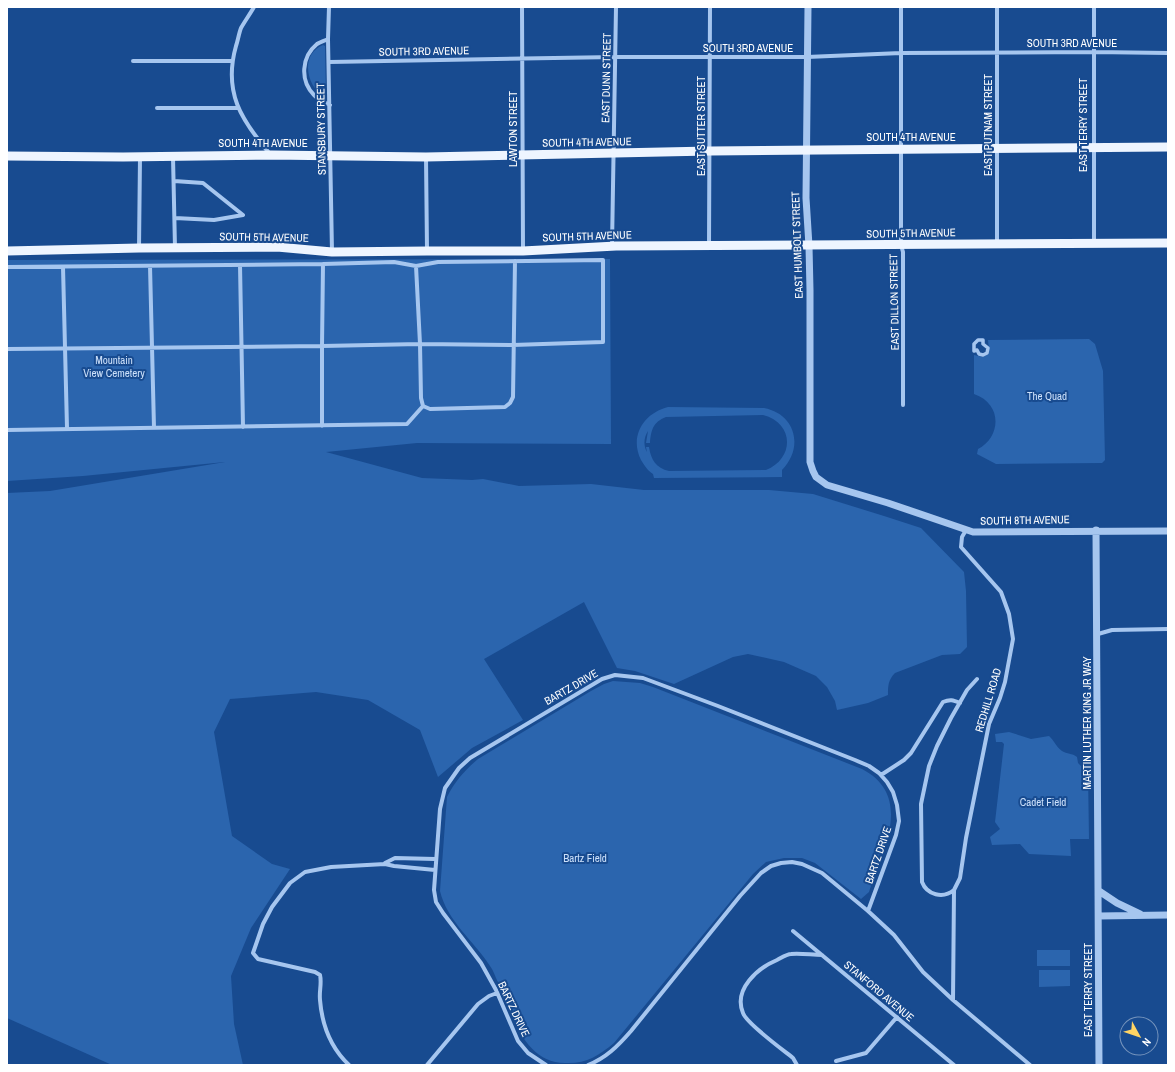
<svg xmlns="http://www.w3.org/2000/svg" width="1175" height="1072" font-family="'Archivo Narrow',sans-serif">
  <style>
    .green { fill: #2b65ae; fill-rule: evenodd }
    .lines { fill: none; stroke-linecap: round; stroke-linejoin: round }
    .pedestrian { stroke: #a6c6ef; stroke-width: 3.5 }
    .minor { stroke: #a6c6ef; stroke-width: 4 }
    .tertiary { stroke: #a6c6ef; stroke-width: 7 }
    .primary { stroke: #eef5ff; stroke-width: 9 }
    .labels { text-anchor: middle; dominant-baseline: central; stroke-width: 4; stroke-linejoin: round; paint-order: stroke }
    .street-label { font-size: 11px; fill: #fff; stroke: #184b90 }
    .park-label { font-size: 11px; fill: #cde1fb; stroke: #184b90 }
  </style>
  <rect width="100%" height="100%" fill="#184b90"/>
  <path class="green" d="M 323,45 L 325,46 L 326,95 L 324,97 C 306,86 300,54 323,45 Z
    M 610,259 L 611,444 L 417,443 L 326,452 L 422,478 L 472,480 L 483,479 L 519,486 L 591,484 L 644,490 L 769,490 L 813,494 L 884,516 L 921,528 L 964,572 L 966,591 L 967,647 L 960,654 L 942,655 L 895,673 C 888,680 888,686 888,695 L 868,703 L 837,710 L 835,701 L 827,687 L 816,676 L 784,662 L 748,654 L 733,657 L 674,684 L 635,671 L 617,668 L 584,602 L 484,659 L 523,720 L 472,748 L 438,777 L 420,730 L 368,700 L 316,692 L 230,699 L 214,732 L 232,836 L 272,864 L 290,869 L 251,928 L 231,976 L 234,1024 L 243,1065 L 112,1065 L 7,1018 L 7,493 L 50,491 L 225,462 L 83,476 L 7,481 L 7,260 Z
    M 1089,339 L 1095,344 L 1103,371 L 1105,460 L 1102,463 L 996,464 L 977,454 L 978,449 C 1001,437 1003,404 974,394 L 974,355 L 983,357 L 988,354 L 989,350 L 988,340 Z
    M 668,407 L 764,408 C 796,414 804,448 782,470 L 782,477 L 654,478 L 653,474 C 647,470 645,466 641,460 C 629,436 644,413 668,407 ZM 763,415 C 794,423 795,458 766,470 L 669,471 C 656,468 651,460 649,447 L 646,447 L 647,452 C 643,445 644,437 648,431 L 646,443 L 650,443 C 651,430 653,422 666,417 Z
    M 613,681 L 640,683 L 653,687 L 862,769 C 914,796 883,851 869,892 L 861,899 L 815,863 L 802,858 L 784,858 L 766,862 L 753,874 L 614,1043 C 598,1056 586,1064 565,1063 C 524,1063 511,1013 498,982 C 495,977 494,971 490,966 C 474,941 447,921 440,891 L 447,797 C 455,781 465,770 478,759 L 591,691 L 604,684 Z
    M 1009,732 L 1031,739 L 1049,736 C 1054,740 1056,747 1062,751 C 1067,754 1072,753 1077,757 L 1078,763 L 1088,773 L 1089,839 L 1070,839 L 1071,856 L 1029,854 L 1020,844 L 992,845 L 990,837 L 1000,829 L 995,822 L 1004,744 L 1002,742 L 996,742 L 995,734 Z
    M 1037,950 L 1070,950 L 1070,966 L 1037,966 Z
    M 1039,970 L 1070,970 L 1070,986 L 1039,987 Z"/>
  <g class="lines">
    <path class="pedestrian" d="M 978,340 L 983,340 L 983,344 L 988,348 L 987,353 L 983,355 L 979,354 L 977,350 L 974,351 L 974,344 Z"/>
    <path class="minor" d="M 254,7 C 250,14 245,21 241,28 C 239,33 238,40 236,46 C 223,92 241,120 270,154
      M 329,7 L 328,39 L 332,252
      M 522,7 L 523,251
      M 901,7 L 901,245 L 903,252 L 903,405
      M 997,7 L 997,244
      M 328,39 C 324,41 320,42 317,44 C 301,57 300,81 314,95 C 318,100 324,102 330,105
      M 133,61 L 232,61
      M 329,62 L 615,57 L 807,57 L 901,53 L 1094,52 L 1168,53
      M 157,108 L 238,108
      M 173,157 L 175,248
      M 426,157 L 427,250
      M 174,181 L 203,183 L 243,215 L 214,220 L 175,218
      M 1094,243 L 1094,7
      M 709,245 L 710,7
      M 612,246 L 616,7
      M 139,248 L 140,157
      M 240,265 L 243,427
      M 150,266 L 154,428
      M 416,266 L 420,344 L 322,346 L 323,264 L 394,262 L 416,266 L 438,262 L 603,260 L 603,342 L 513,345 L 420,344 L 421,398 L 423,406 L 430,409 L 505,407 L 510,403 L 513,397 L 515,261
      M 7,267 L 323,264
      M 63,267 L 67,428
      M 7,349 L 322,346 L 322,426
      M 7,430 L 407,424 L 423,406
      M 1098,634 L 1112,630 L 1168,629
      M 881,775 L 904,760 L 911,753 L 943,702 C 950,699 953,700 960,703
      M 385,863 L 395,858 L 435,859
      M 954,890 C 943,899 927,895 922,882 L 921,804 L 929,766 L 937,746 L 951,718 L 967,690 L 977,679
      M 793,931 L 954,1065
      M 953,1000 L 954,890 L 960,878 L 966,838 L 989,724 L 1000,698 L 1005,682 L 1013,639 L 1009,614 L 1001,592 L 961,547 L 962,537 L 966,530
      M 836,1061 L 866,1053 L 897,1017
      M 349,1065 C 331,1048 322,1025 320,1000 C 319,991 322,983 320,975 L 315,972 L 258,959 L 253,953 L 263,924 L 272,907 L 290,883 L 305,872 L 331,867 L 385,864 L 394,866 L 435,870
      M 427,1065 L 478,1004 L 489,996 L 497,993
      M 546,1065 L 528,1053 L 518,1041 L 496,990 L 481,963 L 443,913 L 436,902 L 434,890 L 440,809 L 445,788 L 459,768 L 470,758 L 602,679 L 615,675 L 643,678 L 718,706 L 855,760 L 869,766 L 879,773 L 887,782 L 893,792 L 897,805 L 899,821 L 896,835 L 868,911
      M 588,1065 C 606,1058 618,1046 631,1031 L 740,896 L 761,873 L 771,866 L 781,863 L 792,862 L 802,864 L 822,873 L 868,911 L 894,935 L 923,972 L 953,1000 L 1030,1065
      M 797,1065 L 793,1058 C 783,1050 746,1023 743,1013 C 733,989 758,968 777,960 C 781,958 787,954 791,954 C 801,953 812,955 822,955"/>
    <path class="tertiary" d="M 808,7 L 806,198 L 809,246 L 810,290 L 810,462 L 813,471 L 816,477 L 827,485 L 888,503 L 973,532 L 1168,531
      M 1096,530 L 1099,1065
      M 1099,891 L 1117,903 L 1140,914
      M 1099,916 L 1168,915"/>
    <path class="primary" d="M 7,156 L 123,157 L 271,155 L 426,157 L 710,151 L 1168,147
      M 7,251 L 139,248 L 277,247 L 332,252 L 427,251 L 523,251 L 616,246 L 1168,243"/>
  </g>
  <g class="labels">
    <g class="street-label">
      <text x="1072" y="43">SOUTH 3RD AVENUE</text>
      <text x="748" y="48">SOUTH 3RD AVENUE</text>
      <text transform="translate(424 51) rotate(-1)">SOUTH 3RD AVENUE</text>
      <text transform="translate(606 78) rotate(-89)">EAST DUNN STREET</text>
      <text transform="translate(988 125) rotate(-90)">EAST PUTNAM STREET</text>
      <text transform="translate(1083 125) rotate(-90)">EAST TERRY STREET</text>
      <text transform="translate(701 126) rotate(-90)">EAST SUTTER STREET</text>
      <text transform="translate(321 129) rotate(-91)">STANSBURY STREET</text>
      <text transform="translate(513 129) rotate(-90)">LAWTON STREET</text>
      <text x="911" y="137">SOUTH 4TH AVENUE</text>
      <text transform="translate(587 142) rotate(-1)">SOUTH 4TH AVENUE</text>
      <text x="263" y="143">SOUTH 4TH AVENUE</text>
      <text transform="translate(911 233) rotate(-1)">SOUTH 5TH AVENUE</text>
      <text transform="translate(587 236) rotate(-2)">SOUTH 5TH AVENUE</text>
      <text transform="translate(264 237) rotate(1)">SOUTH 5TH AVENUE</text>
      <text transform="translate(797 245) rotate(-92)">EAST HUMBOLT STREET</text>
      <text transform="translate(894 302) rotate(-91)">EAST DILLON STREET</text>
      <text transform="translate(1025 520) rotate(-1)">SOUTH 8TH AVENUE</text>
      <text transform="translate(571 687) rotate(-30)">BARTZ DRIVE</text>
      <text transform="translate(988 700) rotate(-73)">REDHILL ROAD</text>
      <text transform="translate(1087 723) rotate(-90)">MARTIN LUTHER KING JR WAY</text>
      <text transform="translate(878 855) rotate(-71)">BARTZ DRIVE</text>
      <text transform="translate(1088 990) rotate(-90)">EAST TERRY STREET</text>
      <text transform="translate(879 991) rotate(40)">STANFORD AVENUE</text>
      <text transform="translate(514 1009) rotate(65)">BARTZ DRIVE</text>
    </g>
    <g class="park-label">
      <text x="114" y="360">Mountain<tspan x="114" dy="13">View Cemetery</tspan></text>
      <text x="1047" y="396">The Quad</text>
      <text x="1043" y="802">Cadet Field</text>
      <text x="585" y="858">Bartz Field</text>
    </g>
  </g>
  <rect width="1175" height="1072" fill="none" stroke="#ffffff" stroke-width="16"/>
  <g transform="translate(1139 1036) rotate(130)"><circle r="19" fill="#184b90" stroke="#7493bc"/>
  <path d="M0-3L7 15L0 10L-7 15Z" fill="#ffd464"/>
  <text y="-6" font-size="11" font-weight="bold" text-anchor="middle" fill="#ffffff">N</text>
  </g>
</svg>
